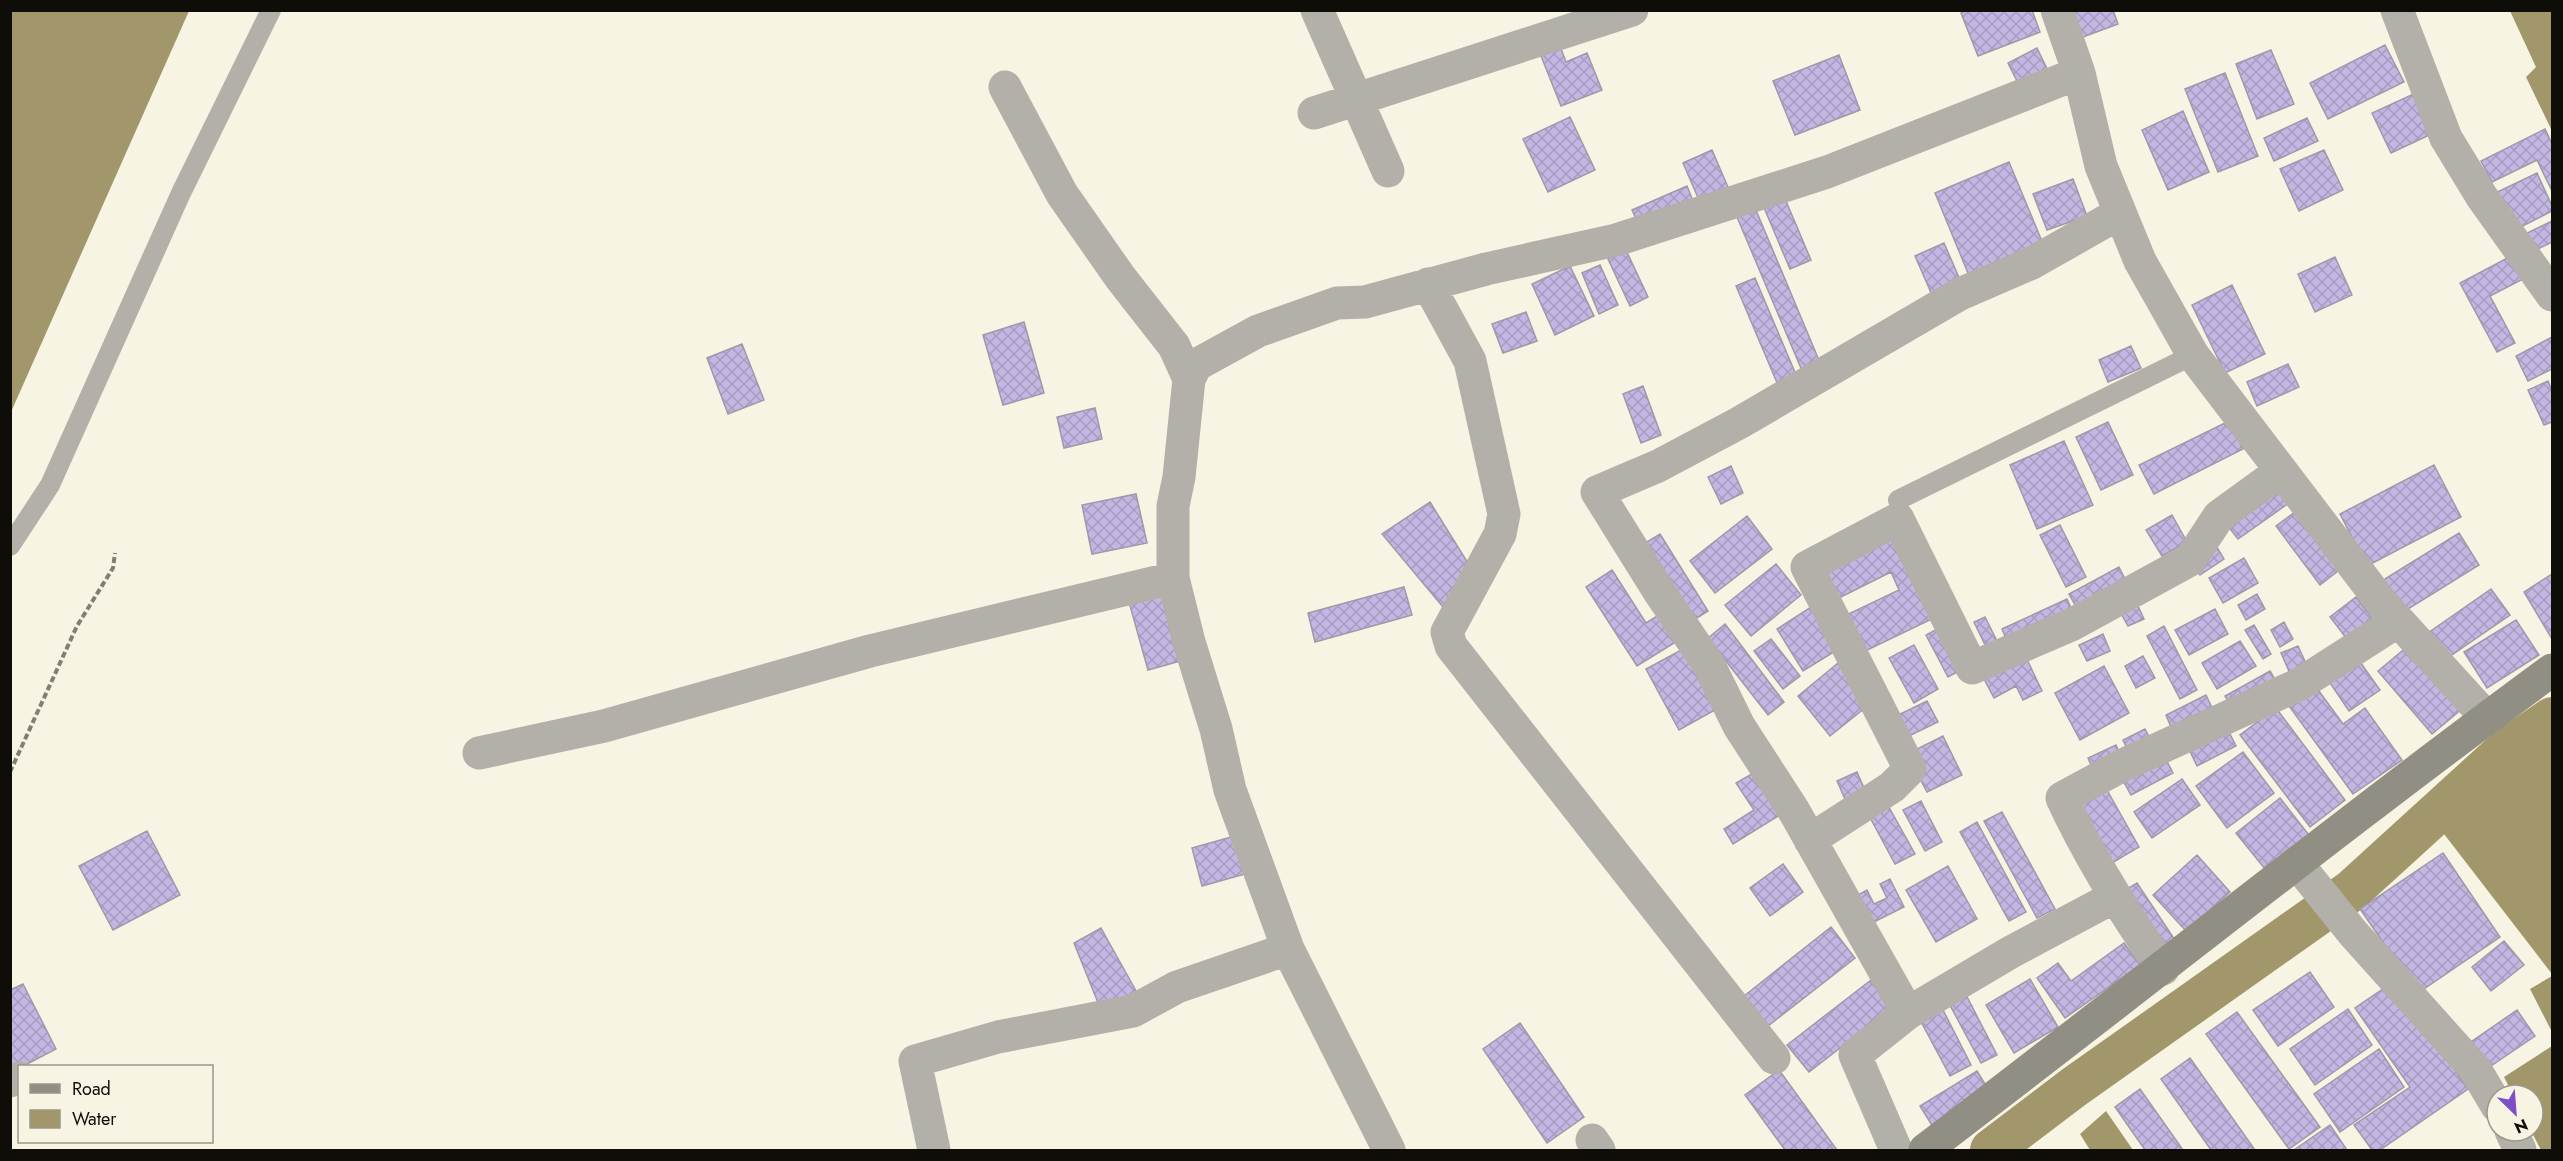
<svg xmlns="http://www.w3.org/2000/svg" width="2563" height="1161" font-family="Jost,sans-serif">
  <style>
    .water { fill: #a2976a }
    .lines { fill: none; stroke-linecap: round; stroke-linejoin: round }
    .canal { stroke: #a2976a; stroke-width: 42 }
    .building { fill: url(#building-cross-hatch); stroke: #9e99a9; stroke-width: 1.5 }
    .path { stroke: #817e73; stroke-width: 4; stroke-dasharray: 6 3; stroke-linecap: butt }
    .lane { stroke: #b2b0a9; stroke-width: 20 }
    .street { stroke: #b2b0a9; stroke-width: 33 }
    .secondary { stroke: #918f84; stroke-width: 33 }
  </style>
  <defs>
    <pattern id="building-cross-hatch" width="8" height="8" patternUnits="userSpaceOnUse" patternTransform="scale(1.5)"><rect width="8" height="8" fill="#c3b6e2"/><path d="M0 0l8 8M0 8l8-8" fill="none" stroke="#a69bc0"/></pattern>
  </defs>
  <rect width="100%" height="100%" fill="#f8f4e3"/>
  <path class="water" d="M 11,10 L 189,11 L 11,412 L 10,11 Z
    M 2510,11 L 2552,11 L 2552,131 L 2526,77 L 2536,67 Z
    M 2552,727 L 2552,974 L 2434,821 Z
    M 2552,976 L 2552,1032 L 2530,989 Z
    M 2552,1046 L 2552,1150 L 2541,1150 L 2531,1131 L 2533,1095 L 2513,1095 L 2504,1077 Z
    M 2106,1111 L 2133,1150 L 2090,1150 L 2080,1134 Z"/>
  <g class="lines">
    <path class="canal" d="M 1991,1150 L 2074,1087 L 2351,891 L 2508,748 L 2552,718"/>
  </g>
  <path class="building" d="M 1967,10 L 2032,10 L 2040,32 L 1978,56 L 1961,13 Z
    M 2071,10 L 2113,10 L 2118,24 L 2075,40 Z
    M 1557,38 L 1566,62 L 1587,53 L 1602,90 L 1561,106 L 1537,46 Z
    M 2385,45 L 2404,82 L 2328,119 L 2310,83 Z
    M 2037,48 L 2051,77 L 2022,91 L 2008,63 Z
    M 2271,50 L 2294,104 L 2257,119 L 2236,64 Z
    M 1839,55 L 1860,110 L 1795,135 L 1773,81 Z
    M 2225,73 L 2258,156 L 2218,172 L 2185,89 Z
    M 2418,92 L 2436,132 L 2391,153 L 2372,113 Z
    M 2183,111 L 2209,172 L 2168,190 L 2142,130 Z
    M 1570,117 L 1595,170 L 1548,192 L 1523,139 Z
    M 2307,118 L 2318,141 L 2274,161 L 2264,138 Z
    M 2545,129 L 2552,144 L 2552,191 L 2537,160 L 2492,182 L 2481,161 Z
    M 1712,150 L 1731,194 L 1702,207 L 1683,163 Z
    M 2324,150 L 2343,190 L 2299,211 L 2280,169 Z
    M 2009,162 L 2044,246 L 1970,278 L 1935,193 Z
    M 2537,173 L 2552,206 L 2552,211 L 2511,232 L 2493,194 Z
    M 2073,179 L 2087,216 L 2047,230 L 2033,194 Z
    M 1687,186 L 1695,206 L 1641,230 L 1632,210 Z
    M 1783,194 L 1811,260 L 1790,269 L 1762,203 Z
    M 1753,203 L 1821,365 L 1803,373 L 1734,210 Z
    M 2552,221 L 2552,242 L 2528,254 L 2519,237 Z
    M 1944,243 L 1961,282 L 1932,295 L 1915,256 Z
    M 1626,250 L 1648,297 L 1630,306 L 1608,259 Z
    M 2513,255 L 2525,278 L 2490,296 L 2515,343 L 2497,352 L 2460,283 Z
    M 2335,257 L 2352,295 L 2315,312 L 2298,274 Z
    M 1600,265 L 1618,305 L 1599,314 L 1582,273 Z
    M 1570,266 L 1594,316 L 1555,335 L 1532,284 Z
    M 1755,278 L 1797,377 L 1778,385 L 1736,286 Z
    M 2232,285 L 2265,354 L 2225,373 L 2192,305 Z
    M 1526,312 L 1537,341 L 1503,353 L 1492,324 Z
    M 1024,322 L 1044,393 L 1003,405 L 983,335 Z
    M 2552,337 L 2552,369 L 2528,381 L 2516,356 Z
    M 742,344 L 764,400 L 728,414 L 707,358 Z
    M 2131,346 L 2141,368 L 2108,382 L 2099,360 Z
    M 2288,364 L 2299,387 L 2257,406 L 2247,382 Z
    M 2548,381 L 2552,391 L 2552,422 L 2544,425 L 2528,390 Z
    M 1643,386 L 1661,435 L 1641,443 L 1623,394 Z
    M 1095,408 L 1102,439 L 1064,448 L 1057,417 Z
    M 2229,421 L 2243,449 L 2154,494 L 2139,465 Z
    M 2108,422 L 2133,475 L 2101,490 L 2076,437 Z
    M 2064,441 L 2093,505 L 2037,529 L 2010,465 Z
    M 2434,465 L 2461,517 L 2367,566 L 2340,514 Z
    M 1731,466 L 1743,493 L 1721,504 L 1708,477 Z
    M 2275,484 L 2289,503 L 2238,539 L 2224,521 Z
    M 1136,494 L 1147,543 L 1092,554 L 1082,505 Z
    M 1430,502 L 1476,576 L 1448,613 L 1382,534 Z
    M 2299,509 L 2343,567 L 2320,585 L 2276,526 Z
    M 2172,515 L 2187,542 L 2162,556 L 2146,530 Z
    M 1747,516 L 1772,549 L 1715,593 L 1690,561 Z
    M 2060,525 L 2086,577 L 2066,587 L 2040,535 Z
    M 1891,531 L 1934,618 L 1859,654 L 1842,617 L 1899,590 L 1891,572 L 1833,601 L 1817,567 Z
    M 2459,533 L 2479,565 L 2400,614 L 2380,582 Z
    M 1660,534 L 1708,611 L 1686,625 L 1637,548 Z
    M 2215,544 L 2224,559 L 2200,575 L 2190,559 Z
    M 2244,558 L 2258,583 L 2223,603 L 2209,578 Z
    M 1776,564 L 1801,595 L 1751,636 L 1725,605 Z
    M 2119,567 L 2128,585 L 2079,612 L 2069,594 Z
    M 1612,570 L 1646,623 L 1662,613 L 1679,640 L 1637,666 L 1586,587 Z
    M 2552,574 L 2552,639 L 2524,592 Z
    M 1404,587 L 1412,615 L 1315,642 L 1308,613 Z
    M 2491,589 L 2510,615 L 2446,659 L 2428,633 Z
    M 1166,592 L 1184,660 L 1148,670 L 1129,602 Z
    M 2257,594 L 2265,609 L 2246,620 L 2238,605 Z
    M 2134,597 L 2144,619 L 2128,626 L 2117,606 Z
    M 2356,597 L 2379,627 L 2353,647 L 2330,617 Z
    M 2067,599 L 2075,617 L 2010,648 L 2002,629 Z
    M 1811,607 L 1837,650 L 1803,671 L 1777,629 Z
    M 2215,609 L 2228,634 L 2189,655 L 2175,630 Z
    M 1985,617 L 1997,641 L 1986,647 L 1974,622 Z
    M 2516,620 L 2539,655 L 2487,688 L 2464,652 Z
    M 2284,622 L 2293,639 L 2280,647 L 2271,630 Z
    M 1725,624 L 1784,702 L 1768,715 L 1708,638 Z
    M 2254,625 L 2271,654 L 2263,659 L 2245,630 Z
    M 1943,626 L 1965,668 L 1948,677 L 1926,635 Z
    M 2164,626 L 2197,690 L 2180,699 L 2147,636 Z
    M 2103,634 L 2110,651 L 2087,661 L 2079,645 Z
    M 1771,639 L 1800,676 L 1783,689 L 1754,651 Z
    M 2240,641 L 2256,666 L 2217,689 L 2202,663 Z
    M 1914,645 L 1938,689 L 1914,703 L 1889,658 Z
    M 2298,646 L 2309,670 L 2292,678 L 2281,653 Z
    M 2408,646 L 2462,709 L 2432,734 L 2378,671 Z
    M 1683,649 L 1715,710 L 1679,730 L 1646,669 Z
    M 2024,653 L 2042,691 L 2023,700 L 2016,686 L 1994,698 L 1982,675 Z
    M 2143,656 L 2155,678 L 2136,688 L 2125,666 Z
    M 2358,659 L 2380,690 L 2349,711 L 2328,680 Z
    M 1838,663 L 1870,704 L 1830,736 L 1798,696 Z
    M 2104,666 L 2129,713 L 2080,740 L 2055,693 Z
    M 2270,671 L 2277,683 L 2232,708 L 2225,696 Z
    M 2316,687 L 2343,724 L 2365,708 L 2402,760 L 2353,794 L 2289,706 Z
    M 2206,695 L 2214,712 L 2173,732 L 2166,715 Z
    M 1927,701 L 1938,722 L 1909,736 L 1898,715 Z
    M 2276,708 L 2345,800 L 2310,827 L 2240,735 Z
    M 2226,726 L 2236,746 L 2197,766 L 2187,745 Z
    M 2145,729 L 2152,742 L 2129,753 L 2123,740 Z
    M 1943,736 L 1962,775 L 1927,792 L 1907,754 Z
    M 2116,745 L 2120,754 L 2092,767 L 2088,758 Z
    M 2162,752 L 2173,773 L 2131,795 L 2120,775 Z
    M 2243,752 L 2274,793 L 2227,828 L 2196,786 Z
    M 1757,771 L 1783,813 L 1733,844 L 1724,829 L 1754,810 L 1736,783 Z
    M 1857,772 L 1868,797 L 1848,806 L 1837,781 Z
    M 2182,779 L 2200,805 L 2152,838 L 2134,812 Z
    M 2107,790 L 2139,847 L 2112,863 L 2079,806 Z
    M 2280,798 L 2309,835 L 2265,869 L 2236,833 Z
    M 1885,800 L 1915,854 L 1895,864 L 1866,810 Z
    M 1921,801 L 1942,842 L 1925,851 L 1903,810 Z
    M 2002,812 L 2055,909 L 2037,918 L 1984,821 Z
    M 1977,822 L 2026,912 L 2009,921 L 1960,832 Z
    M 147,831 L 180,895 L 113,930 L 79,866 Z
    M 1242,834 L 1252,872 L 1202,886 L 1192,848 Z
    M 2443,853 L 2500,937 L 2418,993 L 2360,909 Z
    M 2197,855 L 2230,892 L 2186,931 L 2153,895 Z
    M 1783,864 L 1803,892 L 1770,916 L 1750,888 Z
    M 1948,866 L 1977,919 L 1936,942 L 1906,890 Z
    M 1890,879 L 1904,907 L 1868,925 L 1854,897 L 1867,890 L 1874,904 L 1887,898 L 1880,884 Z
    M 2137,883 L 2179,946 L 2160,957 L 2119,894 Z
    M 1831,927 L 1855,958 L 1768,1026 L 1744,996 Z
    M 1101,928 L 1140,998 L 1101,1010 L 1074,943 Z
    M 2504,941 L 2524,965 L 2491,991 L 2472,967 Z
    M 2124,943 L 2140,965 L 2065,1018 L 2037,978 L 2058,963 L 2071,981 Z
    M 2310,972 L 2334,1007 L 2278,1046 L 2253,1010 Z
    M 2030,979 L 2058,1027 L 2014,1053 L 1986,1005 Z
    M 1871,980 L 1892,1008 L 1809,1072 L 1787,1045 Z
    M 2393,982 L 2468,1089 L 2380,1150 L 2372,1150 L 2354,1125 L 2410,1087 L 2355,1008 Z
    M 23,984 L 56,1049 L 10,1073 L 10,990 Z
    M 1962,987 L 1997,1055 L 1981,1063 L 1945,996 Z
    M 1940,1004 L 1971,1065 L 1950,1076 L 1918,1016 Z
    M 2348,1009 L 2372,1045 L 2315,1085 L 2290,1049 Z
    M 2517,1010 L 2535,1036 L 2485,1070 L 2468,1044 Z
    M 2237,1012 L 2320,1127 L 2289,1149 L 2206,1034 Z
    M 1520,1023 L 1584,1117 L 1547,1143 L 1483,1049 Z
    M 2379,1049 L 2404,1087 L 2340,1132 L 2314,1094 Z
    M 2190,1058 L 2255,1150 L 2211,1150 L 2161,1079 Z
    M 1779,1070 L 1837,1150 L 1785,1150 L 1745,1095 Z
    M 1977,1071 L 1990,1092 L 1933,1127 L 1920,1106 Z
    M 2140,1089 L 2183,1150 L 2145,1150 L 2115,1107 Z
    M 2330,1125 L 2347,1150 L 2294,1150 Z"/>
  <g class="lines">
    <path class="path" d="M 10,772 L 77,626 L 113,568 L 115,553"/>
    <path class="lane" d="M 1898,500 L 2193,355
      M 10,546 L 50,485 L 181,193 L 271,10"/>
    <path class="street" d="M 1317,10 L 1388,171
      M 2057,10 L 2079,73 L 2101,166 L 2140,261 L 2193,355 L 2382,603 L 2487,718
      M 2397,10 L 2446,138 L 2482,197 L 2552,295
      M 1005,87 L 1062,194 L 1120,277 L 1174,346 L 1189,379
      M 1314,113 L 1632,10
      M 1428,284 L 1470,361 L 1504,514 L 1500,534 L 1447,632 L 1451,646 L 1774,1058
      M 479,753 L 604,726 L 870,651 L 1173,578
      M 1810,840 L 1892,787 L 1910,769 L 1807,567 L 1898,519 L 1972,668 L 2073,624 L 2190,560 L 2219,516 L 2281,471
      M 2296,862 L 2353,933 L 2475,1069 L 2497,1106
      M 2163,969 C 2125,914 2090,859 2062,798 L 2125,764 L 2300,684 L 2398,621
      M 1908,1013 L 2011,952 L 2114,897
      M 10,1081 L 20,1078
      M 2511,1131 L 2520,1150
      M 1592,1140 L 1599,1150
      M 934,1150 L 915,1061 L 998,1037 L 1133,1011 L 1177,987 L 1288,949
      M 1389,1150 L 1288,949 L 1230,790 L 1216,729 L 1189,642 L 1173,578 L 1173,506 L 1179,477 L 1189,379 L 1196,365 L 1258,331 L 1337,303 L 1365,302 L 1486,269 L 1616,240 L 1827,172 L 2079,73
      M 1896,1150 L 1855,1055 L 1908,1013 L 1794,811 L 1739,726 L 1709,665 L 1660,593 L 1597,492 L 1658,466 L 1739,423 L 1960,294 L 2032,263 L 2120,213"/>
    <path class="secondary" d="M 1925,1150 C 2134,991 2340,826 2552,670"/>
  </g>
  <rect width="2563" height="1161" fill="none" stroke="#0e0d07" stroke-width="24"/>
  <rect x="18" y="1065" width="195" height="78" fill="#f8f4e3" stroke="#9a988b" stroke-width="1.5"/>
  <rect x="30" y="1084" width="30" height="9" fill="#918f84" stroke="#9a988b" stroke-width="1.5"/>
  <text x="72" y="1095" font-size="18" fill="#0e0d07">Road</text>
  <rect x="30" y="1110" width="30" height="18" fill="#a2976a" stroke="#9a988b" stroke-width="1.5"/>
  <text x="72" y="1125" font-size="18" fill="#0e0d07">Water</text>
  <g transform="translate(2515 1113) rotate(155)"><circle r="28" fill="#f8f4e3" stroke="#9a988b" stroke-width="1.5"/>
  <path d="M0-4.5L10 22L0 15L-10 22Z" fill="#7e4ec6"/>
  <text y="-9" font-size="16" font-weight="bold" text-anchor="middle" fill="#0e0d07">N</text>
  </g>
</svg>
